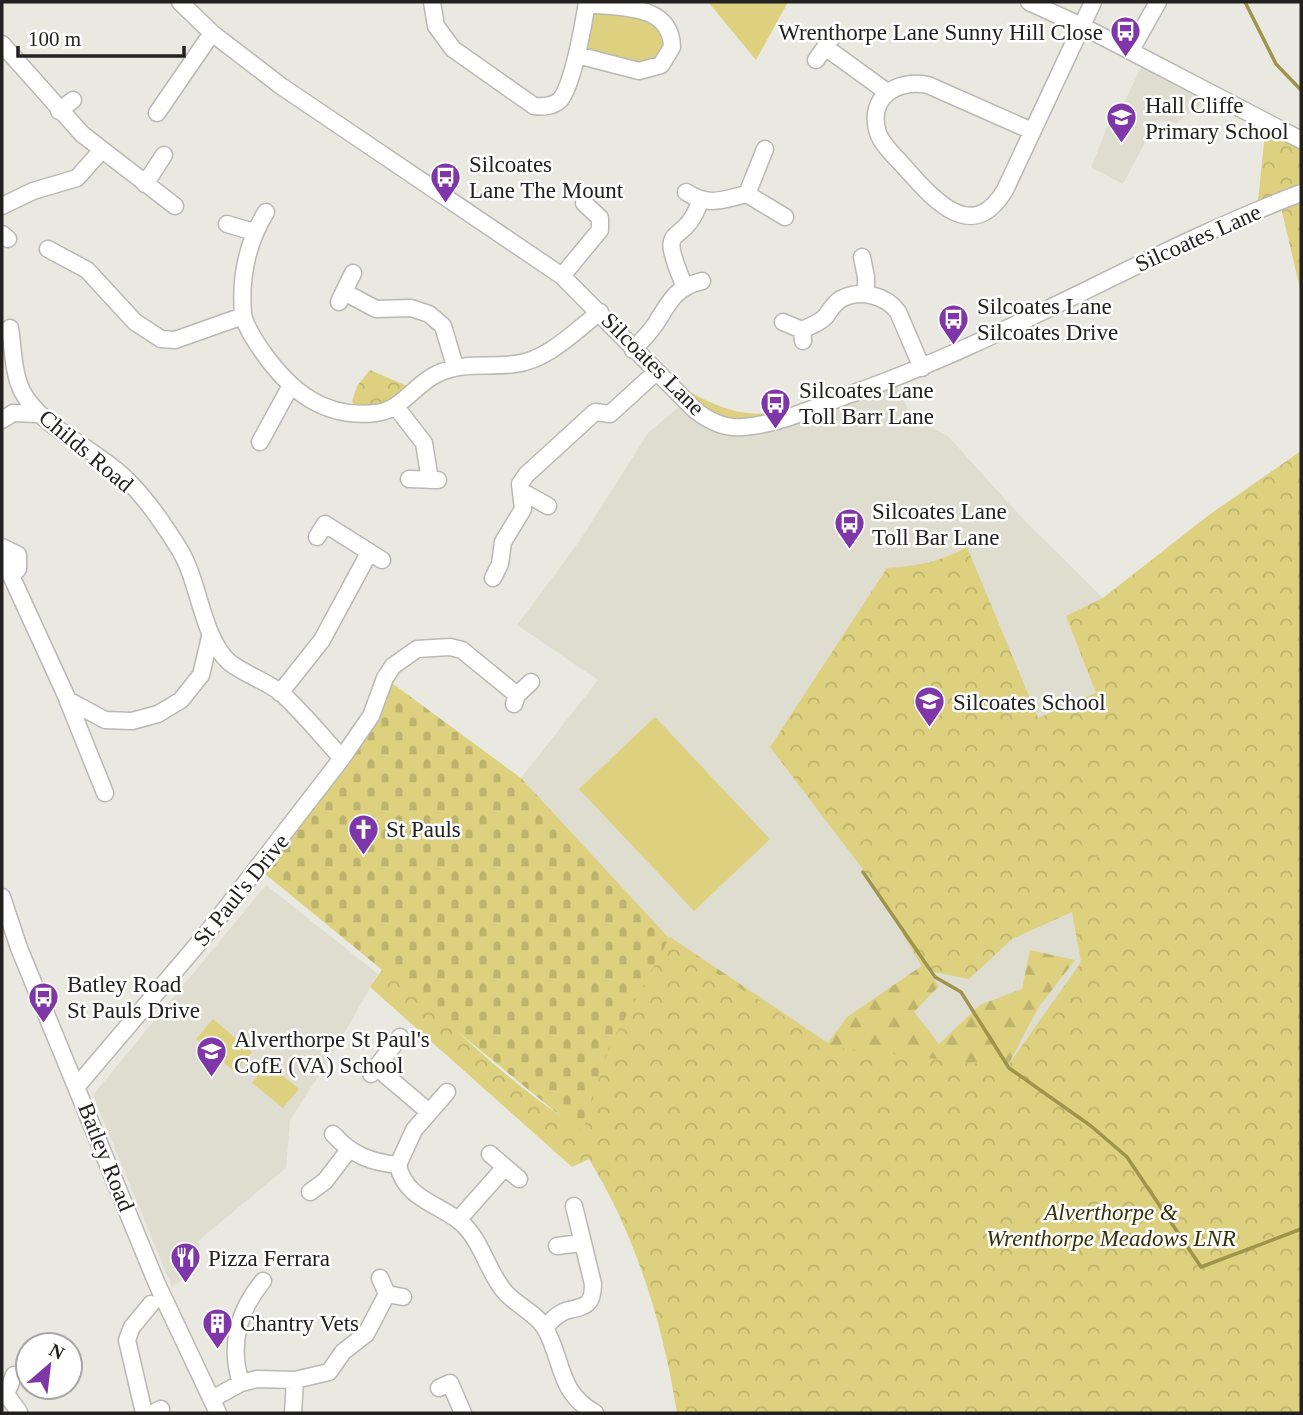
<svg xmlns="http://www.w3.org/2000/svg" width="1303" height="1415" font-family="'Times New Roman',serif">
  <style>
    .built { fill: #deddcf }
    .grass { fill: #ddd17f }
    .forest { fill: url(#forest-firs) }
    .cemetery { fill: url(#cemetery-stones) }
    .park { fill: url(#park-crowns) }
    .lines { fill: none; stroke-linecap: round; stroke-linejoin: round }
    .stream { stroke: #9f944c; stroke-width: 3.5 }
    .minor-casing { stroke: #b9b8b2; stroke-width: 19 }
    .minor { stroke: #fff; stroke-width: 16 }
    .labels { text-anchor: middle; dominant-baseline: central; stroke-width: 5; stroke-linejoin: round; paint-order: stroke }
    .poi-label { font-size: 23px; fill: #22211f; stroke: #fff; text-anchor: start }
    .street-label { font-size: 23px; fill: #22211f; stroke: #fff }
    .park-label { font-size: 23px; font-style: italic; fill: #373104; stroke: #fff }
  </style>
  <defs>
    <pattern id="forest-firs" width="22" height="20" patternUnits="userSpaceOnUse" patternTransform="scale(1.75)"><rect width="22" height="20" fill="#ddd17f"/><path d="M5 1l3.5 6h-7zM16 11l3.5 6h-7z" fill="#bdb36d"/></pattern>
    <pattern id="cemetery-stones" width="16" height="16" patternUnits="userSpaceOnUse" patternTransform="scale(1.75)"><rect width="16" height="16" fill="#ddd17f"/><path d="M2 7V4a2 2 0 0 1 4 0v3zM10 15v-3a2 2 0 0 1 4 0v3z" fill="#bdb36d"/></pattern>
    <pattern id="park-crowns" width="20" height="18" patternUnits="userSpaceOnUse" patternTransform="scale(1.75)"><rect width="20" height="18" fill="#ddd17f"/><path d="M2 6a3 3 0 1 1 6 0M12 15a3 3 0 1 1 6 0" fill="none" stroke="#bdb36d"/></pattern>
  </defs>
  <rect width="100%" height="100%" fill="#e9e9e2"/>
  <path class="built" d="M 1143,63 L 1207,100 L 1176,123 L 1157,120 L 1123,184 L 1091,167 L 1115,108 L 1122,107 Z
    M 894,379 L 912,418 L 948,436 L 1022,518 L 1103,598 L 1209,515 L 1301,451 L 1301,1072 L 988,1103 L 811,1076 L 670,939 L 521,778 L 598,680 L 517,625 L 581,539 L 648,433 L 686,401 L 733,428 Z
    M 266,885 L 378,974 L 327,1063 L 290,1120 L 286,1168 L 198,1241 L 200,1250 L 196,1268 L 172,1287 L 93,1095 Z"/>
  <path class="grass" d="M 708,2 L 788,2 L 756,60 Z
    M 587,4 L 652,12 L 672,35 L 650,70 L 577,55 Z
    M 683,388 C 711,404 738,417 771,413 C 755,424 724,422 708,411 C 699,406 691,396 683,388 Z
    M 655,717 L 770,839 L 694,911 L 579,789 Z
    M 213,1019 L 252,1052 L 235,1072 L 196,1039 Z
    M 267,1063 L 299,1089 L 283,1108 L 252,1083 Z"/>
  <path class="forest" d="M 670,937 L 828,1043 L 847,1017 L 923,965 L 939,986 L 914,1012 L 939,1044 L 980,1005 L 1022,989 L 1030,950 L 1075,960 L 1038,1008 L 1006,1069 L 935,1100 L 652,966 Z"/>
  <path class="cemetery" d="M 385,678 L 521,778 L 670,939 L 585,1136 L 259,869 L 318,791 Z"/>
  <path class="park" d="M 1266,123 L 1301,140 L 1301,293 L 1280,203 L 1257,211 Z
    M 370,370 L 407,386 L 389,405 L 357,408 L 352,402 L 357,386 Z
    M 1301,451 L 1301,1413 L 677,1413 C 663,1324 636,1236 589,1159 L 572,1167 L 370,987 L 386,964 C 446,1020 512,1088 583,1130 L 609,1047 L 670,937 L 716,973 L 832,1047 L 1007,1067 L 1081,962 L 1072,912 L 1012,939 L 969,979 L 924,970 L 872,881 L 770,747 L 887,568 C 916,566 941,562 967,547 L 1038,718 L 1096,693 L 1066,616 L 1103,598 L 1209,515 Z"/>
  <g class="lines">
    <path class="stream" d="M 1245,2 L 1276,64 L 1301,90
      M 863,872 L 935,977 L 961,992 L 1009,1068 L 1091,1126 L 1127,1157 L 1201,1267 L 1301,1229"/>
    <defs>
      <path id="minor" d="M 180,2 L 212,33 L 281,86 L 562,276 L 695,410 C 709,421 725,429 743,427 C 777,425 813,408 845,396 C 1003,342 1145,252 1301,193
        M 432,2 L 436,26 L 453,49 L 534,106 C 543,107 552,107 560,100 C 573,85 584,22 587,2
        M 1029,2 L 1086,28 L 1301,140
        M 2,44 L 82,134 L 175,206
        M 825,47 L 887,92
        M 1131,50 L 1158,2
        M 577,55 L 639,71 L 661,65 L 672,47 C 671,3 619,8 587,4
        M 816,60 L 835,33
        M 59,111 L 73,100
        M 157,113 L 212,33
        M 1032,131 L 928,85 C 897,79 867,97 878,133 C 883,147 899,160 908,171 C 935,201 973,244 1005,190 L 1093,2
        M 145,184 L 164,155
        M 686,192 C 709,207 722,200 747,194 L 765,149
        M 747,194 L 785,217
        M 2,206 L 33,191 L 77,178 L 101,151
        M 266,212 C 247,243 240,277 243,314 C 245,326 255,341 262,351 C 290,391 324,419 376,413 C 402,410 415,384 437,374 C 463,361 488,368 515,364 C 548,360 575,331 600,312
        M 227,224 L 254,232
        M 2,234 L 8,239
        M 48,249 L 87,270 L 135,322 L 161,339 L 175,340 L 243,316
        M 862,257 L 866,277 L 866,294
        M 562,276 L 600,230 L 600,218 L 584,203
        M 684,285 C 655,216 683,252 700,201
        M 344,292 L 376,309 L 411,308 L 429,314 L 443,326 L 455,366
        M 339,302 L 353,273
        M 783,322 L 802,330 L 803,341
        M 10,328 C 13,347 13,373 22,391 C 41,428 95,448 126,479 C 146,498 163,523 178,547 C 200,581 201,636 229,662 C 244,674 264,680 280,692 C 302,711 322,737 342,758 L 203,938 L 77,1086
        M 802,330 C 810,326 820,323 826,316 C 831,309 834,303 841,299 C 860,289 886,295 898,312 L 922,368
        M 633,350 C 642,340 652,331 658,320 C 671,299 677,287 702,281
        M 396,407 L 424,443 L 430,480
        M 2,420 L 13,413 L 37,414
        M 260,442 L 290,387
        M 409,479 L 438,480
        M 521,491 L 548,506
        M 317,537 L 325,524 L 382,560
        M 2,547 L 18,555 L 18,569 L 11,576
        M 2,556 L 68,700 L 105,720 L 132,721 L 158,714 L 181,700 L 201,675 L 210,637
        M 493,578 L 500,564 L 503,542 L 523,509 L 520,484 L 526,475 L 595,412 L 610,414 L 656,372
        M 280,693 L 322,640 L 369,553
        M 68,701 L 105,793
        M 514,704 L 517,695 L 531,682
        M 342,758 L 371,716 L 385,678 L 393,666 L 417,649 L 450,647 L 462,650 L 517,695
        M 2,897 L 19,948 L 157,1284 L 218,1413
        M 376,1067 L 429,1112
        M 371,1074 L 400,1037
        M 333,1134 C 352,1155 370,1162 398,1165 C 406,1204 449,1204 470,1232 C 484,1250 490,1275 505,1292 C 516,1305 537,1314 545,1328 C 564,1362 557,1391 595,1413
        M 490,1154 L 519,1179
        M 398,1165 L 414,1130 L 447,1092
        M 310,1192 L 325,1181 L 348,1151
        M 459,1219 L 505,1167
        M 557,1246 L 581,1243
        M 380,1278 L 387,1294 L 403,1297
        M 545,1327 C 552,1320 559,1312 569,1310 C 587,1306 593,1304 593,1284 L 574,1206
        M 14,1375 L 6,1394 L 19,1412
        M 241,1383 C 229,1346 238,1311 263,1281
        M 439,1388 L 450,1383 L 463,1413
        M 212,1399 L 241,1383 L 257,1379 L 295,1380 L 329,1372 L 343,1352 L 366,1334 L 387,1294
        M 144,1413 L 127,1340 L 132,1327 L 151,1304
        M 153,1413 L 161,1409
        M 293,1413 L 295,1380"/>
    </defs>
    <use href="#minor" class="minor-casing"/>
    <use href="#minor" class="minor"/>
  </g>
  <defs>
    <symbol id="bus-pin" viewBox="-11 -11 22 30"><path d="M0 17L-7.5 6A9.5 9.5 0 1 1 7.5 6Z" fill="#7f36a8" stroke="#fff"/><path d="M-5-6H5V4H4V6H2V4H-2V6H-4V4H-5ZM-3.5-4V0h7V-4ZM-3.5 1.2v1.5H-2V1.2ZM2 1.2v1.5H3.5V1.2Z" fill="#fff"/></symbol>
    <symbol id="school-pin" viewBox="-11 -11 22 30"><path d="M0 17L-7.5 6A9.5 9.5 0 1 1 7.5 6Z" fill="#7f36a8" stroke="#fff"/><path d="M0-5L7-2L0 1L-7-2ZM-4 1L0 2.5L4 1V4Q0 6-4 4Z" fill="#fff"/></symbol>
    <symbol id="church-pin" viewBox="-11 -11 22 30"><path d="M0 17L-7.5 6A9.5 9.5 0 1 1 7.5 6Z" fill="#7f36a8" stroke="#fff"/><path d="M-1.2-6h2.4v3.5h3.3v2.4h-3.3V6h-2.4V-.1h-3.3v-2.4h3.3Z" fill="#fff"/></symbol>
    <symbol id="restaurant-pin" viewBox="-11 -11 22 30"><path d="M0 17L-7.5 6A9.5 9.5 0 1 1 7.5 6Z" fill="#7f36a8" stroke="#fff"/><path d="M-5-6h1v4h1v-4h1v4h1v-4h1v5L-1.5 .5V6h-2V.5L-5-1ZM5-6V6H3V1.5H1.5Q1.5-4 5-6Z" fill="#fff"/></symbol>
    <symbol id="building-pin" viewBox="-11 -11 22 30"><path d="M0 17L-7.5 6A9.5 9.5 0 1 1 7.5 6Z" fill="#7f36a8" stroke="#fff"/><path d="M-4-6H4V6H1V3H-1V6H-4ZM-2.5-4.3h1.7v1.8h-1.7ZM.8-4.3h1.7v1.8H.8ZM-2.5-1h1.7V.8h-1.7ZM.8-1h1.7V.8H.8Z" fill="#fff"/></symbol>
  </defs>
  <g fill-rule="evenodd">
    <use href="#bus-pin" x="1108" y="14" width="35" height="47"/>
    <use href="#school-pin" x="1104" y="100" width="35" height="47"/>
    <use href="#bus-pin" x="428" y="160" width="35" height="47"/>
    <use href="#bus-pin" x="936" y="302" width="35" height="47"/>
    <use href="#bus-pin" x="758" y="386" width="35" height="47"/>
    <use href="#bus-pin" x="832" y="506" width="35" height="47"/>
    <use href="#school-pin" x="912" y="684" width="35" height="47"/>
    <use href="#church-pin" x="346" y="812" width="35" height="47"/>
    <use href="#bus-pin" x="26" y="980" width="35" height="47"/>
    <use href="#school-pin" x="194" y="1034" width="35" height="47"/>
    <use href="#restaurant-pin" x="168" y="1240" width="35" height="47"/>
    <use href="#building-pin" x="200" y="1306" width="35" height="47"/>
  </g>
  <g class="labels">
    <g class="poi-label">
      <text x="1103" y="32" text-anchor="end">Wrenthorpe Lane Sunny Hill Close</text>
      <text x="1145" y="105">Hall Cliffe<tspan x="1145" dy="26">Primary School</tspan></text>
      <text x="469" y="164">Silcoates<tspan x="469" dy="26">Lane The Mount</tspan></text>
      <text x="977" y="306">Silcoates Lane<tspan x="977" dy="26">Silcoates Drive</tspan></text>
      <text x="799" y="390">Silcoates Lane<tspan x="799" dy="26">Toll Barr Lane</tspan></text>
      <text x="872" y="511">Silcoates Lane<tspan x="872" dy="26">Toll Bar Lane</tspan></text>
      <text x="953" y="702">Silcoates School</text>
      <text x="386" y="829">St Pauls</text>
      <text x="67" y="984">Batley Road<tspan x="67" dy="26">St Pauls Drive</tspan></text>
      <text x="234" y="1039">Alverthorpe St Paul's<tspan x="234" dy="26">CofE (VA) School</tspan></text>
      <text x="208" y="1258">Pizza Ferrara</text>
      <text x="240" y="1323">Chantry Vets</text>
    </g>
    <g class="street-label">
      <text transform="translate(1198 238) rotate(-24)">Silcoates Lane</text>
      <text transform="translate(653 364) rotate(45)">Silcoates Lane</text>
      <text transform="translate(86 451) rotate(40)">Childs Road</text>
      <text transform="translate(241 890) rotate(-51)">St Paul's Drive</text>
      <text transform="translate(106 1157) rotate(68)">Batley Road</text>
    </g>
    <g class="park-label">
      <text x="1111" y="1212">Alverthorpe &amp;<tspan x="1111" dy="26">Wrenthorpe Meadows LNR</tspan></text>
    </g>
  </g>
  <rect width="1303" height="1415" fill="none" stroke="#22211f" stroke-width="7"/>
  <g transform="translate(49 1366) rotate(28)"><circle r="33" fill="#ffffff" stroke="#a7a6a5" stroke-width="2"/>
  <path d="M0-5L12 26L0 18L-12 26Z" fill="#7f36a8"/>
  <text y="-10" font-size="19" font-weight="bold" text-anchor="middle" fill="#22211f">N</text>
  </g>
  <path d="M18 46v10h166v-10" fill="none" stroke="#22211f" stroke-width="3.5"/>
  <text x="28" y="46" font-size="21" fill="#22211f" stroke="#ffffff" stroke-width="5" paint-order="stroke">100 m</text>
</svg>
